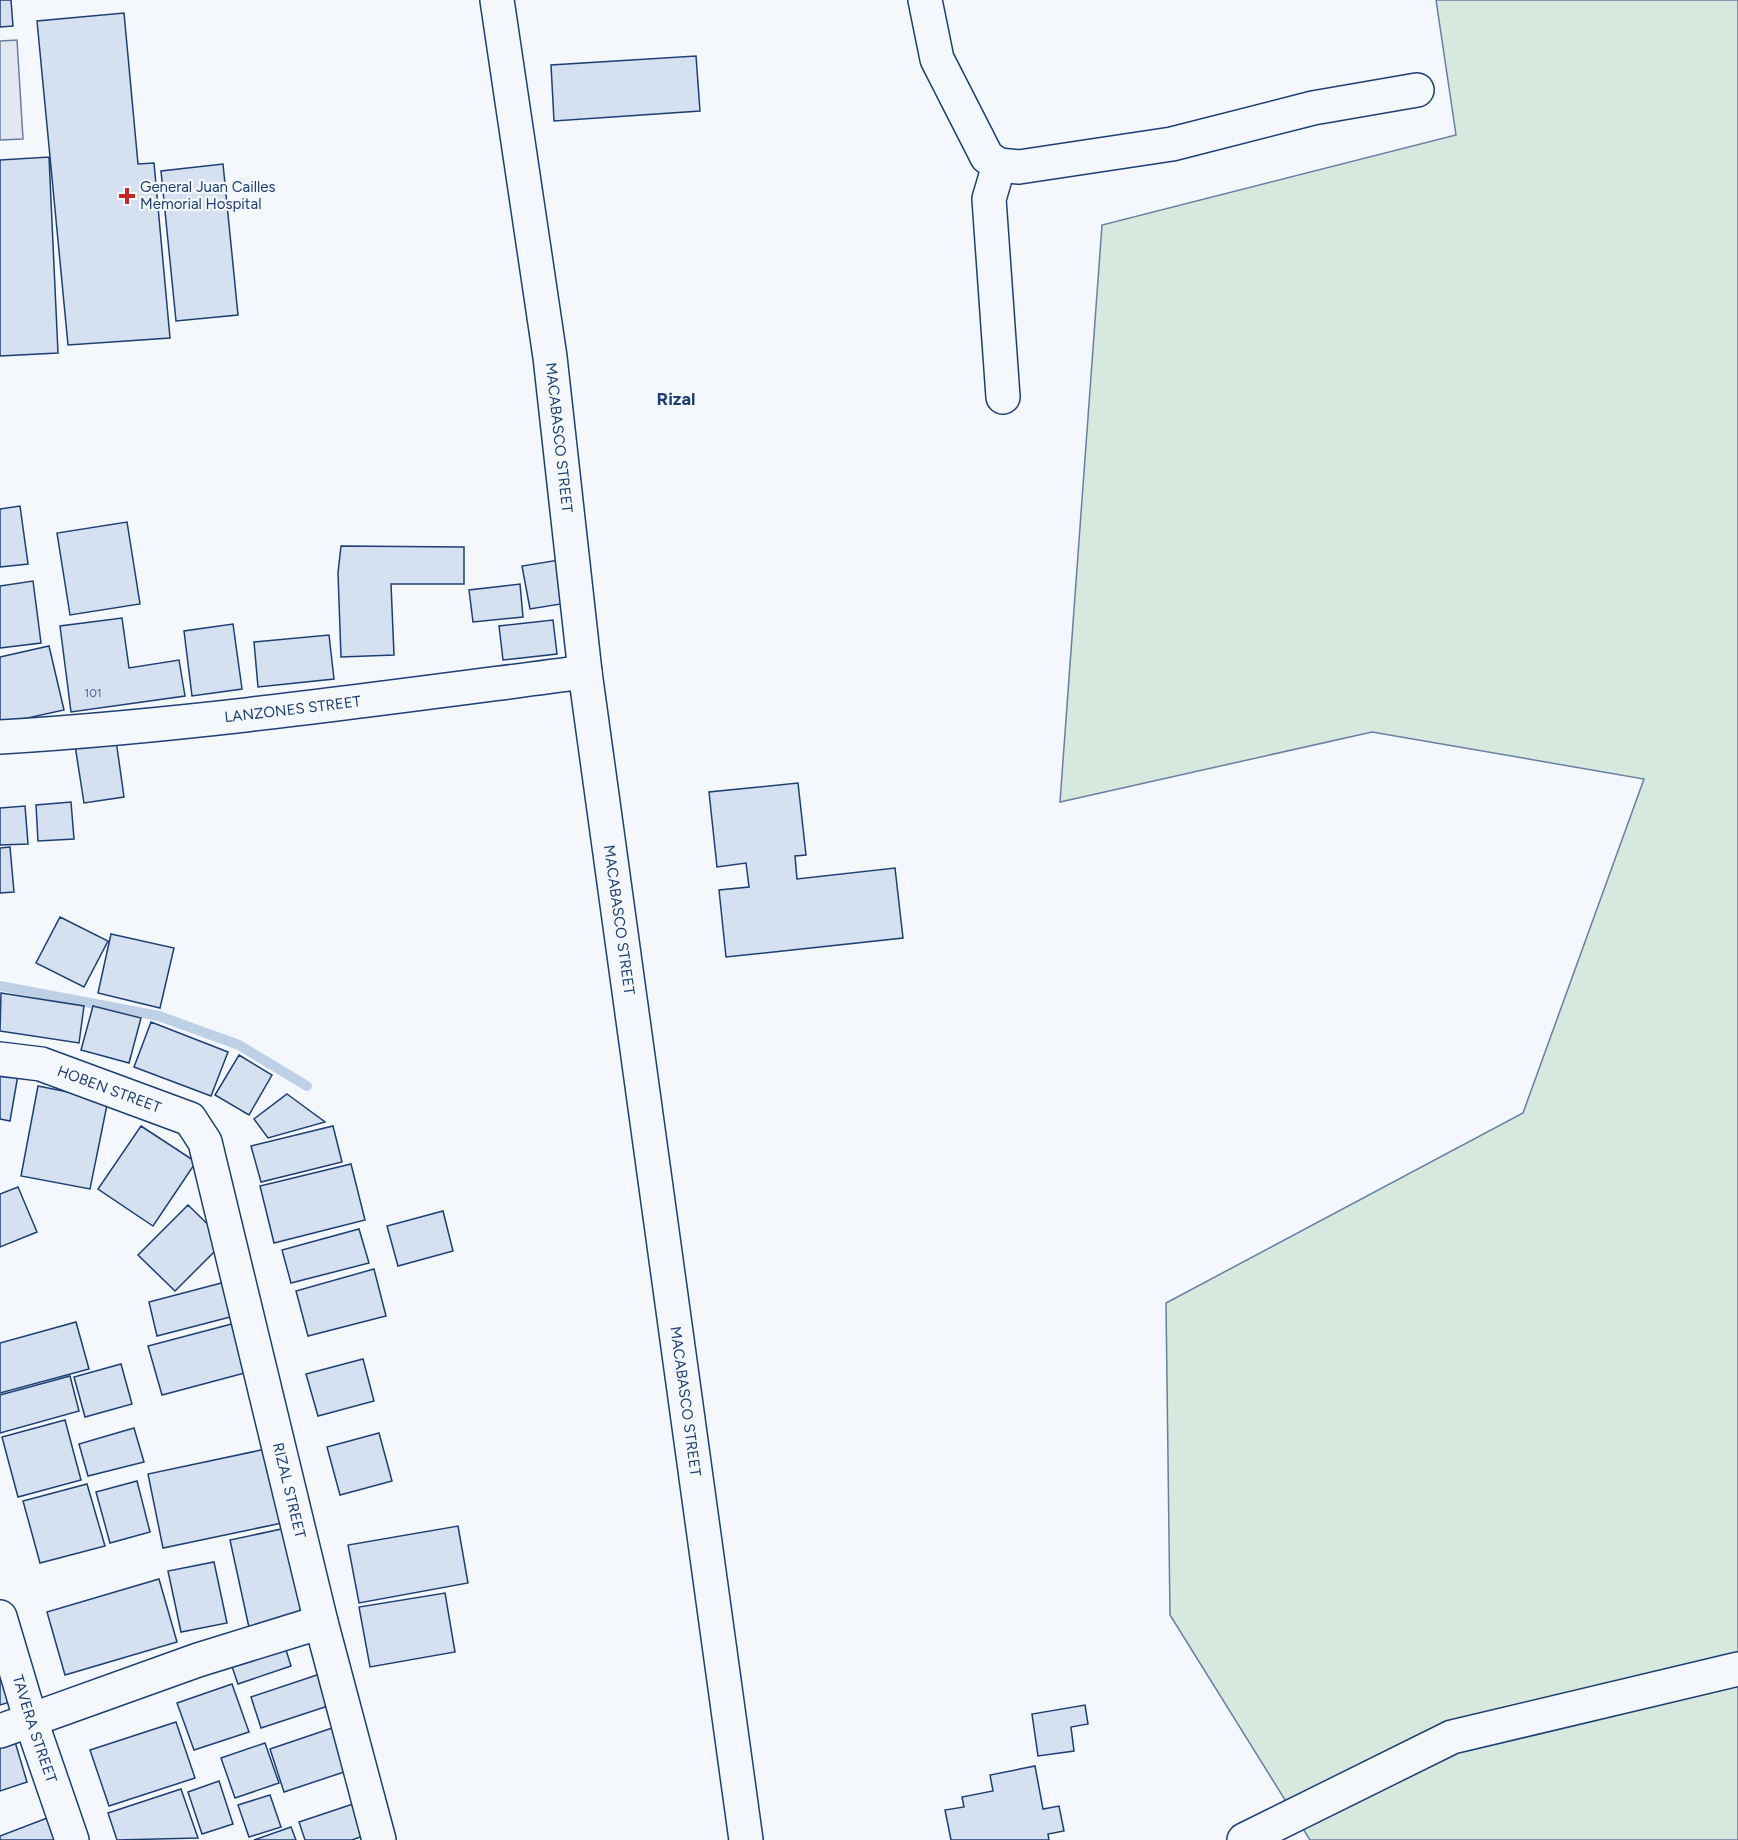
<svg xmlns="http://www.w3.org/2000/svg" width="1738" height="1840" font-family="Figtree,sans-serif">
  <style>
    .green { fill: #d7e8df; stroke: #687fa3; stroke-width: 1.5 }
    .parking { fill: #e3e8f0; stroke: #687fa3; stroke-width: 1.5 }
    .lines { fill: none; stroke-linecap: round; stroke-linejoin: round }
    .stream { stroke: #bed0e5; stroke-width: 10 }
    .building { fill: #d5e0f0; stroke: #1d3f73; stroke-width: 1.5 }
    .minor-casing { stroke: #1d3f73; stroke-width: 36 }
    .major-casing { stroke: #1d3f73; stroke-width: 36 }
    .minor { stroke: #f4f7fb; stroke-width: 33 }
    .major { stroke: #f4f7fb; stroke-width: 33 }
    .poi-dot { fill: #c62828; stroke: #f4f7fb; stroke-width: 2 }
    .labels { text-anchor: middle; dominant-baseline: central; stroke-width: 4.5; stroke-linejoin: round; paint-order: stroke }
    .number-label { font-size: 12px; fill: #4b6792 }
    .poi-label { font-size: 15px; fill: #1d3f73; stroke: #f4f7fb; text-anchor: start }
    .street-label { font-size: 15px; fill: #1d3f73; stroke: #f4f7fb }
    .quarter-label { font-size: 18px; font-weight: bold; fill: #1d3f73; stroke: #f4f7fb }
  </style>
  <rect width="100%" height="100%" fill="#f4f7fb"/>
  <path class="green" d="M 1436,0 L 1738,0 L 1738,1840 L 1310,1840 L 1170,1615 L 1166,1303 L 1523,1113 L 1644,779 L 1372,732 L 1060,802 L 1102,225 L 1456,135 Z"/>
  <path class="parking" d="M 17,40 L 23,139 L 0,140 L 0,41 Z"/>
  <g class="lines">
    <path class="stream" d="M 0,986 L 159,1016 L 239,1045 L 307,1086"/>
  </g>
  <path class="building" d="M 0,0 L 11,0 L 13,26 L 0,27 Z
    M 124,13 L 138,164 L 154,163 L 170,338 L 68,345 L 37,21 Z
    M 696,56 L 700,111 L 554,121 L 551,65 Z
    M 49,157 L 58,353 L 0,356 L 0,160 Z
    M 223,164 L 238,315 L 176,321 L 161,171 Z
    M 20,506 L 28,564 L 0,567 L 0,509 Z
    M 127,522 L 140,604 L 70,615 L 57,533 Z
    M 341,546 L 464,547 L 464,584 L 391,584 L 394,655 L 341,657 L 338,573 Z
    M 565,559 L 573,602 L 530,609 L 522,566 Z
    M 33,581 L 41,643 L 0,648 L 0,586 Z
    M 520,584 L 523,617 L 473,622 L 469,590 Z
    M 122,618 L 129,668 L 179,660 L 185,696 L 71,712 L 60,626 Z
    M 553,620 L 557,654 L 503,660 L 499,626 Z
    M 233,624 L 242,689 L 192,696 L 184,631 Z
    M 329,635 L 334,679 L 258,687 L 254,642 Z
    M 49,646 L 64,710 L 0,724 L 0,657 Z
    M 115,733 L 124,797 L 84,803 L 74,739 Z
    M 798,783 L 806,855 L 795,856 L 797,879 L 895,868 L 903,938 L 726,957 L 719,890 L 749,887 L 746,863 L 717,867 L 709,792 Z
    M 71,802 L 74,839 L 38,841 L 36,805 Z
    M 25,806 L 28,844 L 0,845 L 0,808 Z
    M 10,847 L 14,892 L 0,893 L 0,848 Z
    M 60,917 L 108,941 L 84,987 L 36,963 Z
    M 111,934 L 174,948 L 160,1008 L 98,993 Z
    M 1,993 L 84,1006 L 79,1043 L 0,1031 Z
    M 93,1006 L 141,1018 L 129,1063 L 81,1050 Z
    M 151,1022 L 228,1052 L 211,1096 L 134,1067 Z
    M 239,1055 L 272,1075 L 249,1115 L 215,1095 Z
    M 0,1066 L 19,1069 L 10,1121 L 0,1119 Z
    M 38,1086 L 108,1100 L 90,1189 L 21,1176 Z
    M 287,1094 L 325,1122 L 268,1138 L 254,1119 Z
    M 141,1126 L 196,1162 L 153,1226 L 98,1189 Z
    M 333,1126 L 342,1162 L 261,1182 L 251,1146 Z
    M 351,1164 L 365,1220 L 274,1243 L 260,1186 Z
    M 18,1187 L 37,1232 L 0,1247 L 0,1194 Z
    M 188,1205 L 225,1241 L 175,1291 L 138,1255 Z
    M 443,1211 L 453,1251 L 398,1266 L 387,1226 Z
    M 359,1229 L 369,1263 L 291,1283 L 282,1250 Z
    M 374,1269 L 386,1316 L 308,1336 L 296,1291 Z
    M 229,1281 L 238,1315 L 157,1336 L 149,1302 Z
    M 243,1321 L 256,1370 L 162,1395 L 148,1346 Z
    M 76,1322 L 89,1369 L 0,1393 L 0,1343 Z
    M 363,1359 L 374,1401 L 318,1416 L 306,1374 Z
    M 121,1364 L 132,1404 L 85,1417 L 74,1377 Z
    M 70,1376 L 79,1411 L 0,1433 L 0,1395 Z
    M 65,1420 L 81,1480 L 18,1497 L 2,1437 Z
    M 134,1428 L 144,1462 L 88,1476 L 79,1444 Z
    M 379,1433 L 392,1481 L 340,1495 L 327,1447 Z
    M 266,1449 L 282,1523 L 163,1548 L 148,1474 Z
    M 137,1481 L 150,1532 L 110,1543 L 96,1492 Z
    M 87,1484 L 105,1546 L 40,1563 L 23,1501 Z
    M 458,1526 L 468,1583 L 359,1603 L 348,1545 Z
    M 291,1527 L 310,1619 L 250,1632 L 230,1540 Z
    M 214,1562 L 227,1623 L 181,1632 L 168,1571 Z
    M 159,1579 L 177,1642 L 65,1675 L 47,1612 Z
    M 445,1593 L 455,1652 L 370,1667 L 359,1607 Z
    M 282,1637 L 291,1666 L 238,1684 L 228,1655 Z
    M 0,1640 L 20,1699 L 0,1705 Z
    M 320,1674 L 331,1705 L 261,1728 L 251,1697 Z
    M 232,1684 L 249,1732 L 194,1750 L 177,1703 Z
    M 1085,1705 L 1088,1724 L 1071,1727 L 1074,1751 L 1038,1756 L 1032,1714 Z
    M 176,1722 L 195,1778 L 109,1806 L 90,1750 Z
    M 10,1725 L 27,1782 L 0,1791 L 0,1728 Z
    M 341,1725 L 356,1768 L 284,1792 L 270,1749 Z
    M 265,1743 L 279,1783 L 235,1798 L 221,1758 Z
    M 1035,1766 L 1043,1809 L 1059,1806 L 1064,1831 L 1048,1834 L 1049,1840 L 951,1840 L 945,1810 L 964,1807 L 962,1797 L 993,1791 L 990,1775 Z
    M 219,1781 L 233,1824 L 202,1834 L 188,1792 Z
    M 181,1789 L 198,1838 L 117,1840 L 108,1813 Z
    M 270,1795 L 281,1827 L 249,1837 L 238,1805 Z
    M 356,1803 L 366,1835 L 352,1840 L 305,1840 L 299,1822 Z
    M 55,1815 L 65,1840 L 0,1840 L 0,1836 Z
    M 291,1827 L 296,1840 L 254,1840 Z"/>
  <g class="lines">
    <defs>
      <g id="minor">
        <path id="s1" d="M 497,0 L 550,357 L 585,672 L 746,1840"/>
        <path d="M 925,0 L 937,59 L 987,157 L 999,165 L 1019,167 L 1172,144 L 1313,108 L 1417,90"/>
        <path d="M 999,165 L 989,199 L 1003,397"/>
        <path id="s2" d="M 0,737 C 196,725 391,697 585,672"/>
        <path id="s3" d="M 0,1059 L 41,1064 L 190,1119 L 205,1142 L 321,1622 L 379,1840"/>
        <path d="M 0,1731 L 198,1660 L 321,1622"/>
        <path d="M 1244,1840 L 1452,1737 L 1738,1669"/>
      </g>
      <g id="major">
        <path id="s4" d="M 0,1617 L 31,1721 L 72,1840"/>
      </g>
    </defs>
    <use href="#minor" class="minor-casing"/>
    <use href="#major" class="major-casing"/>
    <use href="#minor" class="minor"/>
    <use href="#major" class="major"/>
  </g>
  <path class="poi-dot" d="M124 187h6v6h6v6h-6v6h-6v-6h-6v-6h6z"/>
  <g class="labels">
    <g class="number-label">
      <text x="93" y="693">101</text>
    </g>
    <g class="poi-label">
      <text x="140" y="187">General Juan Cailles<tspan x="140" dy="17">Memorial Hospital</tspan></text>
    </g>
    <g class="street-label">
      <text stroke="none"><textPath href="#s1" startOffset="442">MACABASCO STREET</textPath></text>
      <text stroke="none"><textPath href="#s2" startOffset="294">LANZONES STREET</textPath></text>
      <text stroke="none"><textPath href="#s1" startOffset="928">MACABASCO STREET</textPath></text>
      <text stroke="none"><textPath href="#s3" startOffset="114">HOBEN STREET</textPath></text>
      <text stroke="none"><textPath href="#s1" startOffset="1414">MACABASCO STREET</textPath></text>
      <text stroke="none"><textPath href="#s3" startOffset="586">RIZAL STREET</textPath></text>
      <text stroke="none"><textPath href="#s4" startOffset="117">TAVERA STREET</textPath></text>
    </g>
    <g class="quarter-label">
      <text x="676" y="399">Rizal</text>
    </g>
  </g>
</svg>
